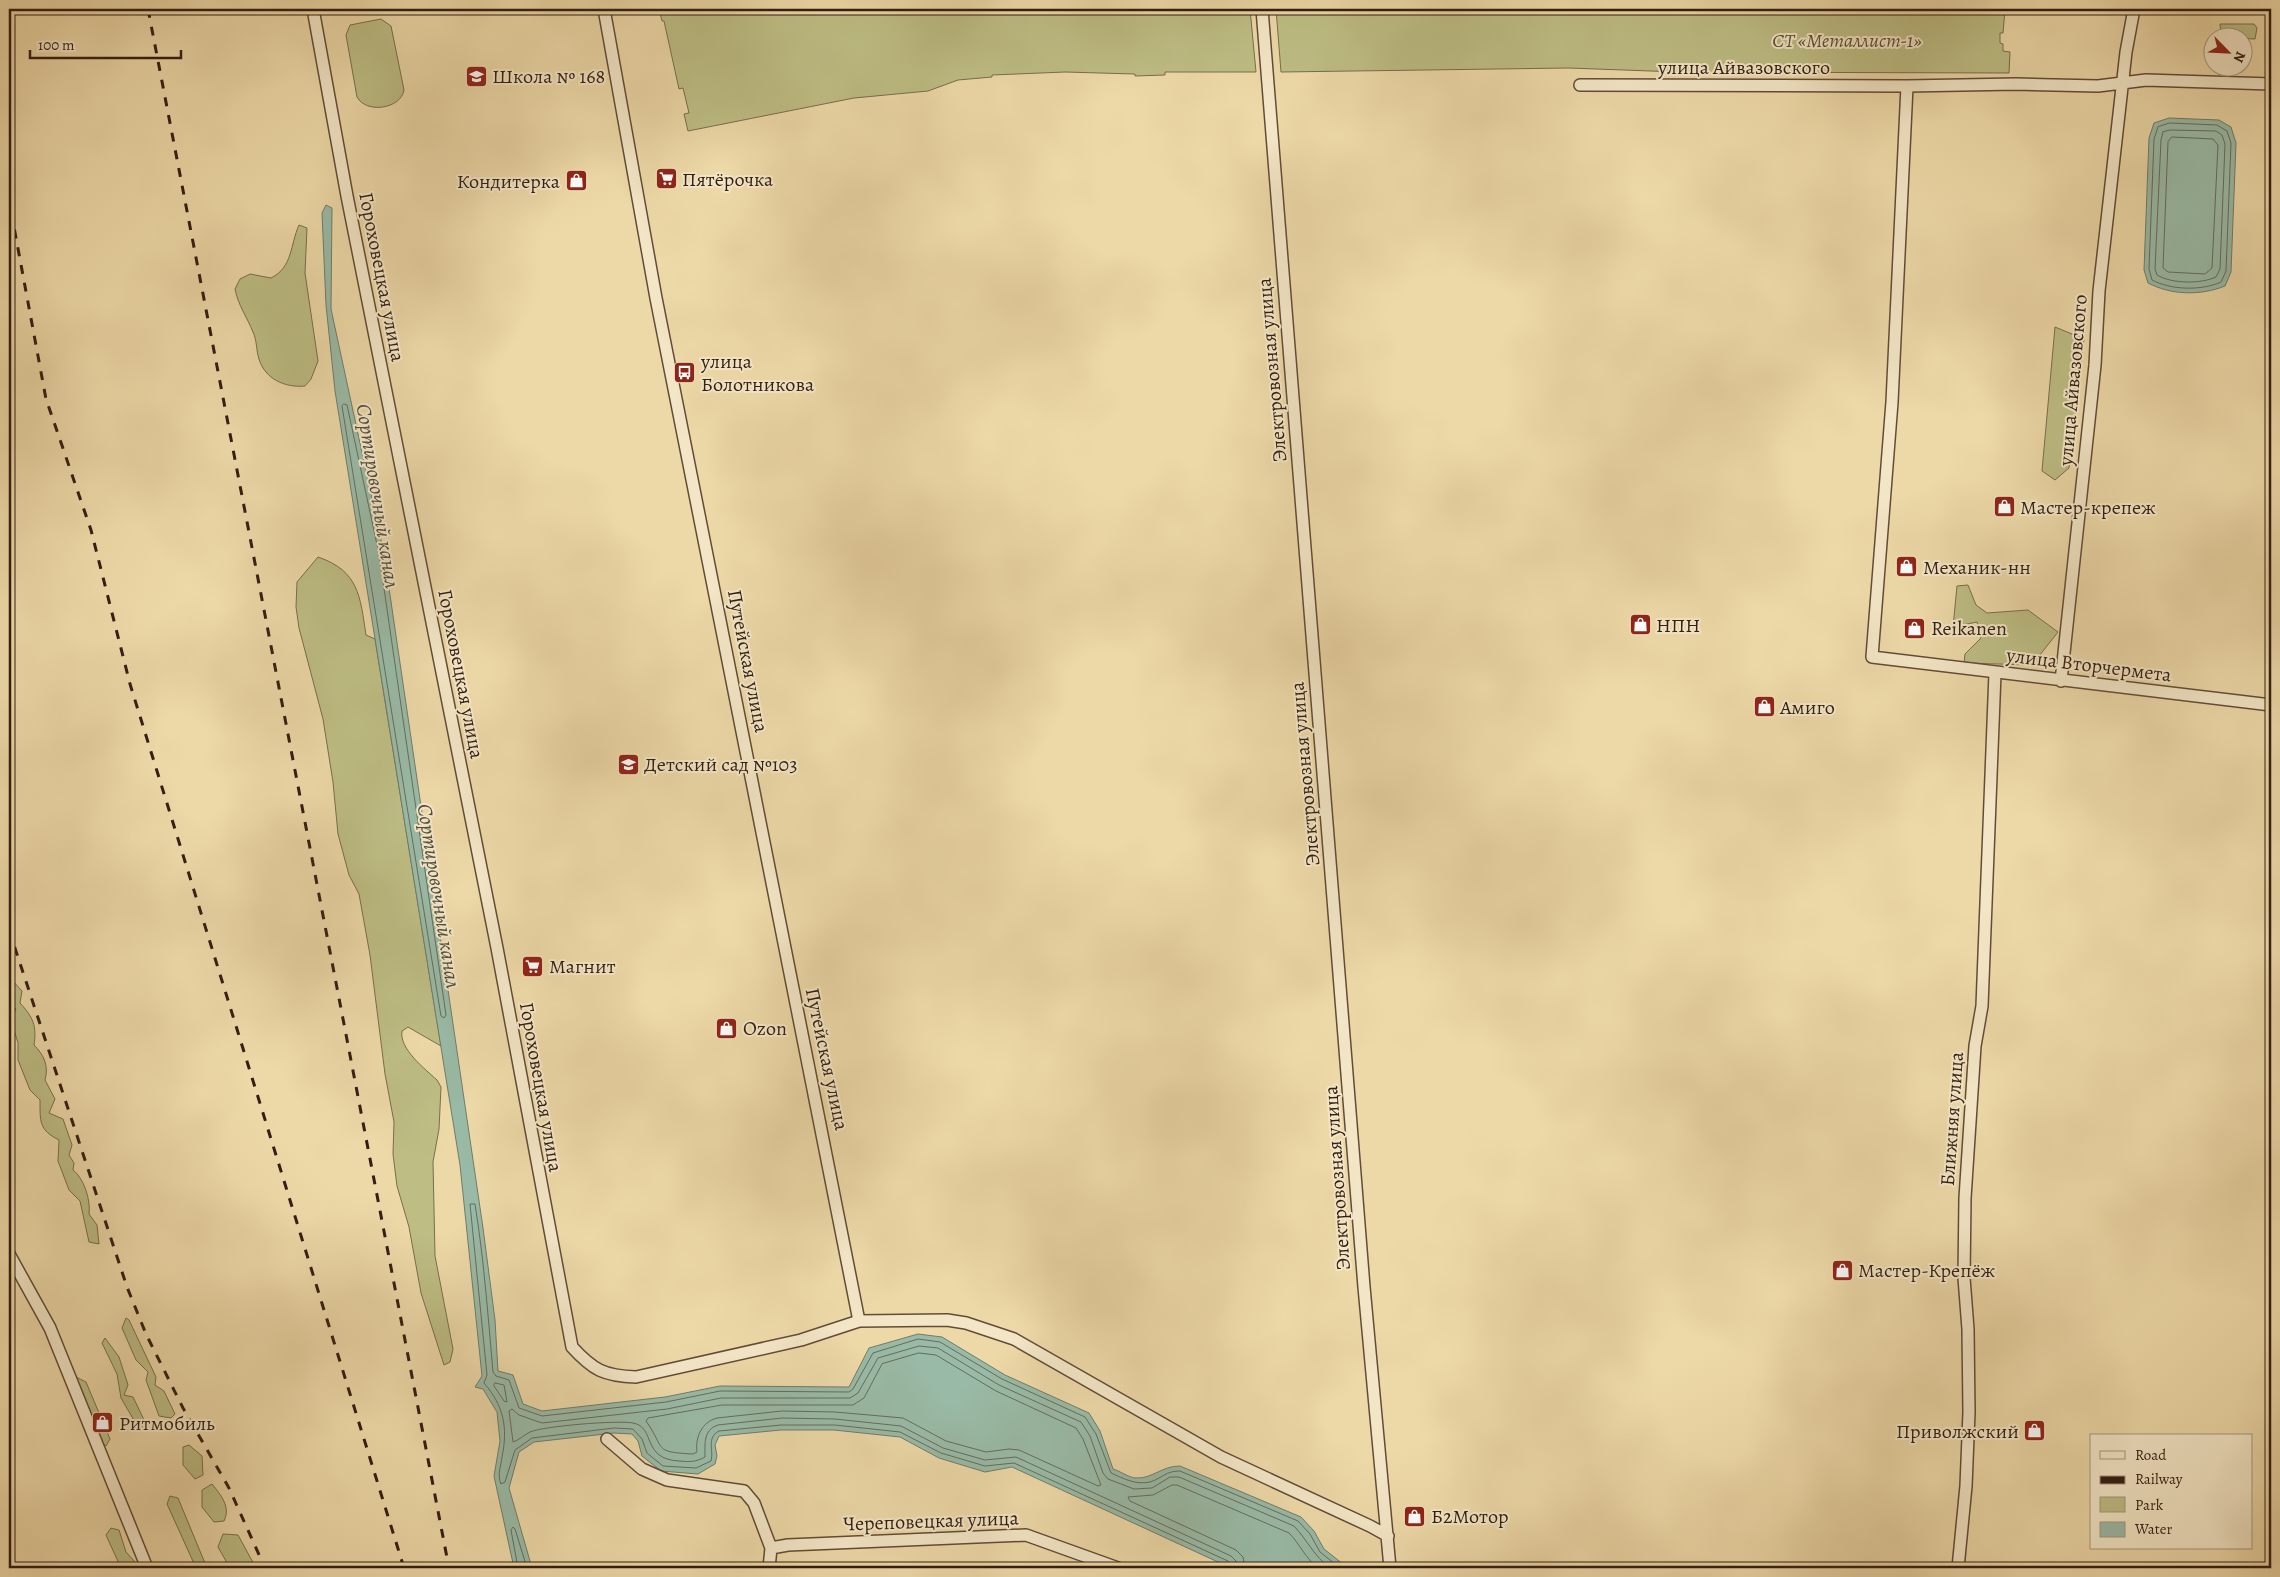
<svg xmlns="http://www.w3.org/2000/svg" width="2280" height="1577" font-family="Alegreya,serif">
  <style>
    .green { fill: #bdbd84; stroke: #786e4c }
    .water { fill: #99baa6; stroke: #707c6b }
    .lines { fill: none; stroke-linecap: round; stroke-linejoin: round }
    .shore { stroke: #666c5c; stroke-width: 1 }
    .minor-casing { stroke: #614c38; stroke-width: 14 }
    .minor { stroke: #f3e6c6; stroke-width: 11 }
    .rail { stroke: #321e13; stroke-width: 3; stroke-dasharray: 9 9; stroke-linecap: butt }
    .labels { text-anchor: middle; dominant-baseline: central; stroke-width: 4; stroke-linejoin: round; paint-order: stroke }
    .park-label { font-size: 20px; font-style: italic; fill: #5c4e35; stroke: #f3e6c6 }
    .street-label { font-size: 20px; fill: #321e13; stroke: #f3e6c6 }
    .poi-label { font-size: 20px; fill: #321e13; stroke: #f3e6c6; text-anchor: start }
    .water-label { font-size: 21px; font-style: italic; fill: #514d3f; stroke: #f3e6c6 }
  </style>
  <rect width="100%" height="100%" fill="#edd8a7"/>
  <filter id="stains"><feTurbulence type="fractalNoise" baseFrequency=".004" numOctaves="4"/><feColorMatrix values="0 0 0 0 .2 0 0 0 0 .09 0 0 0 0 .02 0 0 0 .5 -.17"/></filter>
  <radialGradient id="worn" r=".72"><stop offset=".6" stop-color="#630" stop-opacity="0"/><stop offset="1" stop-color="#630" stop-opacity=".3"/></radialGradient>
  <path class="green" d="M 659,9 L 1250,9 L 1256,72 L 1165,72 L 1165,75 L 1135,76 L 1135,74 L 1065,72 L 992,75 L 992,77 L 958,80 L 928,91 L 854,98 L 688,131 L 684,114 L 689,113 L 683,88 L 679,89 L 664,21 L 662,21 Z
    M 1276,9 L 2017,9 L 2005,10 L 2003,33 L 2000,33 L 2000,43 L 2003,44 L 2003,51 L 2010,52 L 2009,73 L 1678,72 L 1569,68 L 1281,72 Z
    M 381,19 L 391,26 L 404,90 C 401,109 366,114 357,97 L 346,35 L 350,25 Z
    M 2220,24 L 2254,24 L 2257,28 L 2255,39 L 2221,37 Z
    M 299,225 L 307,228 L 305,273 L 318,361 L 311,379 L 305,386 C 285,388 265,379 259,359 C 256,350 257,340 253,332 C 247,317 238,305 235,289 L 240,279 L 250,274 L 271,278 C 293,267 290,245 299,225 Z
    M 2055,327 L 2084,339 L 2069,468 L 2055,480 L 2042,471 Z
    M 318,557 C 359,571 360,596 366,635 L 375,639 L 441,1046 L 408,1027 L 402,1031 C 399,1049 425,1069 437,1080 L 441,1087 L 439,1129 L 433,1162 L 435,1256 L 453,1349 L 450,1362 L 444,1365 L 421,1293 L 409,1227 L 397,1186 L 393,1154 L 394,1122 L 385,1074 L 370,955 L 359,894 L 349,875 L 338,834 L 333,782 L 323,719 L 299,628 L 296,607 L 297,582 Z
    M 1968,585 L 1976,605 L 1987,613 L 2028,610 L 2058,632 L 2032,665 L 1964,663 L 1965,654 L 1981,638 L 1977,622 L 1953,627 L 1957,586 Z
    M 12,980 L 22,991 L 20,1003 C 33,1017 37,1026 34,1045 C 44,1055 49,1066 45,1080 L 55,1099 L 49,1113 L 63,1119 L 72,1145 L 69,1155 L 74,1163 L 73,1170 C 84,1178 91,1201 89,1214 L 97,1225 L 99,1244 L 89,1242 L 80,1201 L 69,1190 L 58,1161 L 59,1140 C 39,1130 40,1122 40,1100 L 30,1090 L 18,1060 L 18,1043 L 11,1020 L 16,1009 L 9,1004 L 9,982 Z
    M 126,1318 L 129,1320 L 156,1377 L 155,1385 L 164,1391 L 175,1414 L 171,1418 L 159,1416 L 146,1380 L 148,1372 L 136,1360 L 122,1328 Z
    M 105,1338 L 119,1357 L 128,1385 L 124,1395 L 133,1397 L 146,1424 L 145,1431 L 139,1429 L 121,1398 L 117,1374 L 102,1343 Z
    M 76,1377 L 86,1382 L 110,1439 L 106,1446 L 101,1442 Z
    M 189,1445 L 202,1456 L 203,1475 L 195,1479 L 183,1465 L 183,1447 Z
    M 212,1484 C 221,1495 231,1507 224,1521 L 214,1522 L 202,1507 L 202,1490 Z
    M 170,1496 L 178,1498 L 207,1568 L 196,1568 L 167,1504 Z
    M 111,1528 L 119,1530 L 126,1552 L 135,1562 L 136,1568 L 121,1568 L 106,1535 Z
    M 223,1534 L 238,1535 L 256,1568 L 230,1568 L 218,1547 Z"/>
  <path class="water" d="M 2169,118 L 2219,120 L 2231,127 L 2236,143 L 2231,272 L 2225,286 C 2200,296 2171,295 2148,283 L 2144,270 L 2149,138 L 2154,123 Z
    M 326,205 L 332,208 L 331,309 L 384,554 L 483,1228 L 495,1320 L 498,1371 L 513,1375 L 523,1404 L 542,1411 L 665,1397 L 720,1386 L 849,1387 L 869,1348 L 918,1334 L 942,1337 L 1005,1375 L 1089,1413 L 1100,1431 L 1113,1469 C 1120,1471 1128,1477 1135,1478 C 1153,1479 1161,1466 1180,1466 L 1301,1517 L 1314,1531 L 1324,1549 L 1348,1568 L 1231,1568 L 1012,1467 L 985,1472 L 939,1458 L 900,1437 L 834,1430 L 781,1430 L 719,1436 L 715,1445 L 717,1456 L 715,1464 L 698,1474 L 661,1471 L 642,1456 L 638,1441 L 632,1434 L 614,1433 L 534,1442 L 519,1452 L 509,1488 L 532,1568 L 514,1568 L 494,1476 L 500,1441 L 497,1412 L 483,1389 L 475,1387 L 482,1376 L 460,1165 L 335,391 L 326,305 L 322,213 Z"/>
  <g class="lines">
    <path class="shore" d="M 2170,123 L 2217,125 L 2227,131 L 2231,143 L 2226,271 L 2221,282 C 2201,291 2171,290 2152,280 L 2149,269 L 2154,139 L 2158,127 Z
      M 2171,130 L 2216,131 L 2222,135 L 2225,144 L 2220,269 L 2216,277 C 2201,284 2172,284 2157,275 L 2155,269 L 2161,140 L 2163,132 Z
      M 2172,137 L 2213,139 L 2218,145 L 2212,268 L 2205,274 L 2168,272 L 2163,268 L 2168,142 Z
      M 344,404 L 347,405 L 379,554 L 446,1015 L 444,1018 L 441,1016 L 342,406 Z
      M 919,1353 L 936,1355 L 996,1391 L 1076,1428 L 1083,1439 L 1101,1485 L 1098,1486 L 1019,1450 L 1009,1449 L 986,1452 L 946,1441 L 903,1418 L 835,1412 L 782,1411 L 717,1418 C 702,1422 695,1437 697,1452 L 693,1454 C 652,1452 666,1449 646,1421 L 648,1418 L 722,1405 L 853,1405 L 864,1398 L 882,1364 Z
      M 495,1383 L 504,1385 L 507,1402 L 504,1401 L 494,1386 Z
      M 518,1568 L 511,1530 L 513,1527 L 515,1529 L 527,1568
      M 1232,1568 L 1228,1561 L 1014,1463 L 985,1466 L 941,1453 L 900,1432 L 835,1425 L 781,1425 L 719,1431 C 706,1438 714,1450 711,1461 L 696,1468 L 663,1466 L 647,1453 L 642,1439 L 633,1429 L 614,1428 L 532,1438 L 515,1450 L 505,1482 L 501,1484 C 497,1475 501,1466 502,1457 C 508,1428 504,1406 484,1383 L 487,1375 L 470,1204 L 475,1204 C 484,1260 488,1316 493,1372 L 496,1376 L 509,1380 L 519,1408 L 542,1416 L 666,1402 L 720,1391 L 849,1392 L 853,1389 L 873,1353 L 918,1339 L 940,1342 L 1002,1379 L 1085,1417 L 1096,1434 L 1111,1473 C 1124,1479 1136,1485 1150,1482 C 1163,1478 1165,1471 1180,1471 L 1298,1521 L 1310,1534 L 1320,1552 L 1340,1568
      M 1238,1568 L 1236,1561 L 1231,1556 L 1016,1457 L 985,1460 L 943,1448 L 901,1426 L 835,1419 L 782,1418 L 718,1425 C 703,1430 705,1444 705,1457 C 696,1462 690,1462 679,1461 C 641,1459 656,1427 633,1423 C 619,1420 543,1426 530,1432 C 524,1435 519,1440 513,1442 L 509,1411 L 512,1409 L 519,1415 L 542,1423 L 667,1409 L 721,1398 L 850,1398 L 858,1393 L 878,1358 L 919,1346 L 938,1348 L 999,1385 L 1081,1422 L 1090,1436 L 1103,1473 L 1108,1479 L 1134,1489 L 1152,1488 L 1170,1477 L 1179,1477 L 1294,1526 C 1308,1541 1313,1555 1330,1568
      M 1245,1568 L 1243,1557 L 1236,1550 L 1130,1501 L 1128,1497 L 1153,1495 L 1172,1485 L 1177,1485 L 1289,1533 C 1300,1544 1305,1558 1318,1568"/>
    <defs>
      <path id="minor" d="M 313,9 L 347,196 L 497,948 L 572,1347 C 593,1370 604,1376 636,1377 L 801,1340 L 859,1321 L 947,1320 L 966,1323 L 1014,1339 L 1221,1457 L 1370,1526 L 1388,1536
        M 604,9 L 656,298 L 859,1321
        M 1262,9 L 1364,1287 L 1390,1568
        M 1580,85 L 1907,86 L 2016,84 L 2098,86 L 2146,80 L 2271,84
        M 1907,86 L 1892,402 L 1872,657 L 2271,705
        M 2061,681 L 2095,365 L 2099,291 L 2126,52 L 2134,9
        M 9,1254 L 50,1328 L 147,1568
        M 607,1439 L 642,1469 L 667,1480 L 744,1491 L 754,1503 L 771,1548 L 769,1568
        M 771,1548 L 788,1545 L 1026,1535 L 1118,1568
        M 1958,1568 L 1966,1486 L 1969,1412 L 1968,1329 L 1964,1278 L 1965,1198 L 1975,1046 L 1982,1006 L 1995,673"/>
    </defs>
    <use href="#minor" class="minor-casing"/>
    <use href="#minor" class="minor"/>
    <path class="rail" d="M 148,9 L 449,1568
      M 9,46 L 13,9
      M 9,176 L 11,211 L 46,399 L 91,530 L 130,684 L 404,1568
      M 9,930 L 127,1287 L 146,1334 L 183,1408 L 229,1488 L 265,1568"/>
  </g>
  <defs>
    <symbol id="school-square" viewBox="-11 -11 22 22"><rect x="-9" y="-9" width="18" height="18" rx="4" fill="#8f2418" stroke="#f3e6c6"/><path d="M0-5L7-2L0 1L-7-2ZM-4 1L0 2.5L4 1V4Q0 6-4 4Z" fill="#fff"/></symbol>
    <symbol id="supermarket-square" viewBox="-11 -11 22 22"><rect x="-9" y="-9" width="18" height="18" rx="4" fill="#8f2418" stroke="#f3e6c6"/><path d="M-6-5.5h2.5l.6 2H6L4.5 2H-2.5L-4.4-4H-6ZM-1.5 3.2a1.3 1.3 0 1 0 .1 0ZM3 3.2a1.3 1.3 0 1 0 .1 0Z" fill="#fff"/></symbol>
    <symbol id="shop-square" viewBox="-11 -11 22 22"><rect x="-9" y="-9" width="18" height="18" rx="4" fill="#8f2418" stroke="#f3e6c6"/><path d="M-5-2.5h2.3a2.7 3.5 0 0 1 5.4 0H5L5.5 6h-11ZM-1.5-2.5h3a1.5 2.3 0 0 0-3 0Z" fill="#fff"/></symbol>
    <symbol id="bus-square" viewBox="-11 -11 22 22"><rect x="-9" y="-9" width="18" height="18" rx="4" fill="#8f2418" stroke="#f3e6c6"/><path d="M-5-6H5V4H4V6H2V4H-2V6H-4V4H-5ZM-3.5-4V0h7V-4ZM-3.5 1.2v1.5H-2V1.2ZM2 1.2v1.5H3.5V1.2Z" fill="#fff"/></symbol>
  </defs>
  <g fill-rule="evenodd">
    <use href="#school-square" x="464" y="64" width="25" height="25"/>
    <use href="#supermarket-square" x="654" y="166" width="25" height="25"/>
    <use href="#shop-square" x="564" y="168" width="25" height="25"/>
    <use href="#bus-square" x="672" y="360" width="25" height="25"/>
    <use href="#shop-square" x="1992" y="494" width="25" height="25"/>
    <use href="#shop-square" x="1894" y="554" width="25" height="25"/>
    <use href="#shop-square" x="1628" y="612" width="25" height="25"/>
    <use href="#shop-square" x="1902" y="616" width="25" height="25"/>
    <use href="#shop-square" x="1752" y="694" width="25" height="25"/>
    <use href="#school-square" x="616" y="752" width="25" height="25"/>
    <use href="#supermarket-square" x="520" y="954" width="25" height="25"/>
    <use href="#shop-square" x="714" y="1016" width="25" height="25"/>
    <use href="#shop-square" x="1830" y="1258" width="25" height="25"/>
    <use href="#shop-square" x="90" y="1410" width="25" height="25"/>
    <use href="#shop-square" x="2022" y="1418" width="25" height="25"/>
    <use href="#shop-square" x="1402" y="1504" width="25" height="25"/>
  </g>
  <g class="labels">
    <g class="park-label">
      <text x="1847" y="40">СТ «Металлист-1»</text>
    </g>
    <g class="street-label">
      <text x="1744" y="67">улица Айвазовского</text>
      <text transform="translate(382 277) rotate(79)">Гороховецкая улица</text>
      <text transform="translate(1272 370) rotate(-95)">Электровозная улица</text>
      <text transform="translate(2073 380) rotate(-85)">улица Айвазовского</text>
      <text transform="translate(748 661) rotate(79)">Путейская улица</text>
      <text transform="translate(2089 665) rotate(7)">улица Вторчермета</text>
      <text transform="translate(461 674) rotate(79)">Гороховецкая улица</text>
      <text transform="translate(1305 774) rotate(-95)">Электровозная улица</text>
      <text transform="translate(827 1059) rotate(78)">Путейская улица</text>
      <text transform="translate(541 1087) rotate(80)">Гороховецкая улица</text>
      <text transform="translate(1952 1119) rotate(-86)">Ближняя улица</text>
      <text transform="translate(1337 1178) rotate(-94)">Электровозная улица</text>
      <text transform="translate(931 1521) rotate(-2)">Череповецкая улица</text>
    </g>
    <g class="poi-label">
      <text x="492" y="76">Школа № 168</text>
      <text x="682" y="179">Пятёрочка</text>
      <text x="560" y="181" text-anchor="end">Кондитерка</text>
      <text x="701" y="361">улица<tspan x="701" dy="23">Болотникова</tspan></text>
      <text x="2020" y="507">Мастер-крепеж</text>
      <text x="1923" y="567">Механик-нн</text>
      <text x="1656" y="625">НПН</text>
      <text x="1931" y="628">Reikanen</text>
      <text x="1780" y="707">Амиго</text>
      <text x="644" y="764">Детский сад №103</text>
      <text x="549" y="966">Магнит</text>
      <text x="743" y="1028">Ozon</text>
      <text x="1858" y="1270">Мастер-Крепёж</text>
      <text x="119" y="1423">Ритмобиль</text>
      <text x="2019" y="1431" text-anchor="end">Приволжский</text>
      <text x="1431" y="1516">Б2Мотор</text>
    </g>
    <g class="water-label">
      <text transform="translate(378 496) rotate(81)">Сортировочный канал</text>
      <text transform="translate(439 896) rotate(81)">Сортировочный канал</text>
    </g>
  </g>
  <rect width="2280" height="1577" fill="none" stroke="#edd8a7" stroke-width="30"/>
  <rect x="10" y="10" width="2260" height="1557" fill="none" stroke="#321e13" stroke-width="2.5"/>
  <rect x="15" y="15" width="2250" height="1547" fill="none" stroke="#321e13"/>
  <rect x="2090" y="1434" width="162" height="115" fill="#f3e6c6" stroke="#a6967e"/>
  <rect x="2100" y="1451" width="25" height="8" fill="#f3e6c6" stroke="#a6967e"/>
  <text x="2135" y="1460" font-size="15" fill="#321e13">Road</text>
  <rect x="2100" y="1476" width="25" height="8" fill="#321e13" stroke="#a6967e"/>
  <text x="2135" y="1484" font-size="15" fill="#321e13">Railway</text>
  <rect x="2100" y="1497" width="25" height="15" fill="#bdbd84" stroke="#a6967e"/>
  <text x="2135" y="1510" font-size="15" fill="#321e13">Park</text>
  <rect x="2100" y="1522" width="25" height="15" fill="#99baa6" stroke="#a6967e"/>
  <text x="2135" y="1534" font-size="15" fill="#321e13">Water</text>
  <g transform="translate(2228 52) rotate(114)"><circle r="24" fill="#f3e6c6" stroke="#a6967e"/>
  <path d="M0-4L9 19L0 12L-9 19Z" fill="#8f2418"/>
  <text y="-8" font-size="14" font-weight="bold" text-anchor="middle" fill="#321e13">N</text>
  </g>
  <path d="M30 50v8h151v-8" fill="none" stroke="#321e13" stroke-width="2.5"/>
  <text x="38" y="50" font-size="15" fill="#321e13" stroke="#f3e6c6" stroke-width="4" paint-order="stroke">100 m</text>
  <rect width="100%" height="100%" filter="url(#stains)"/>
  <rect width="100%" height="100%" fill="url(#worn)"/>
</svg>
